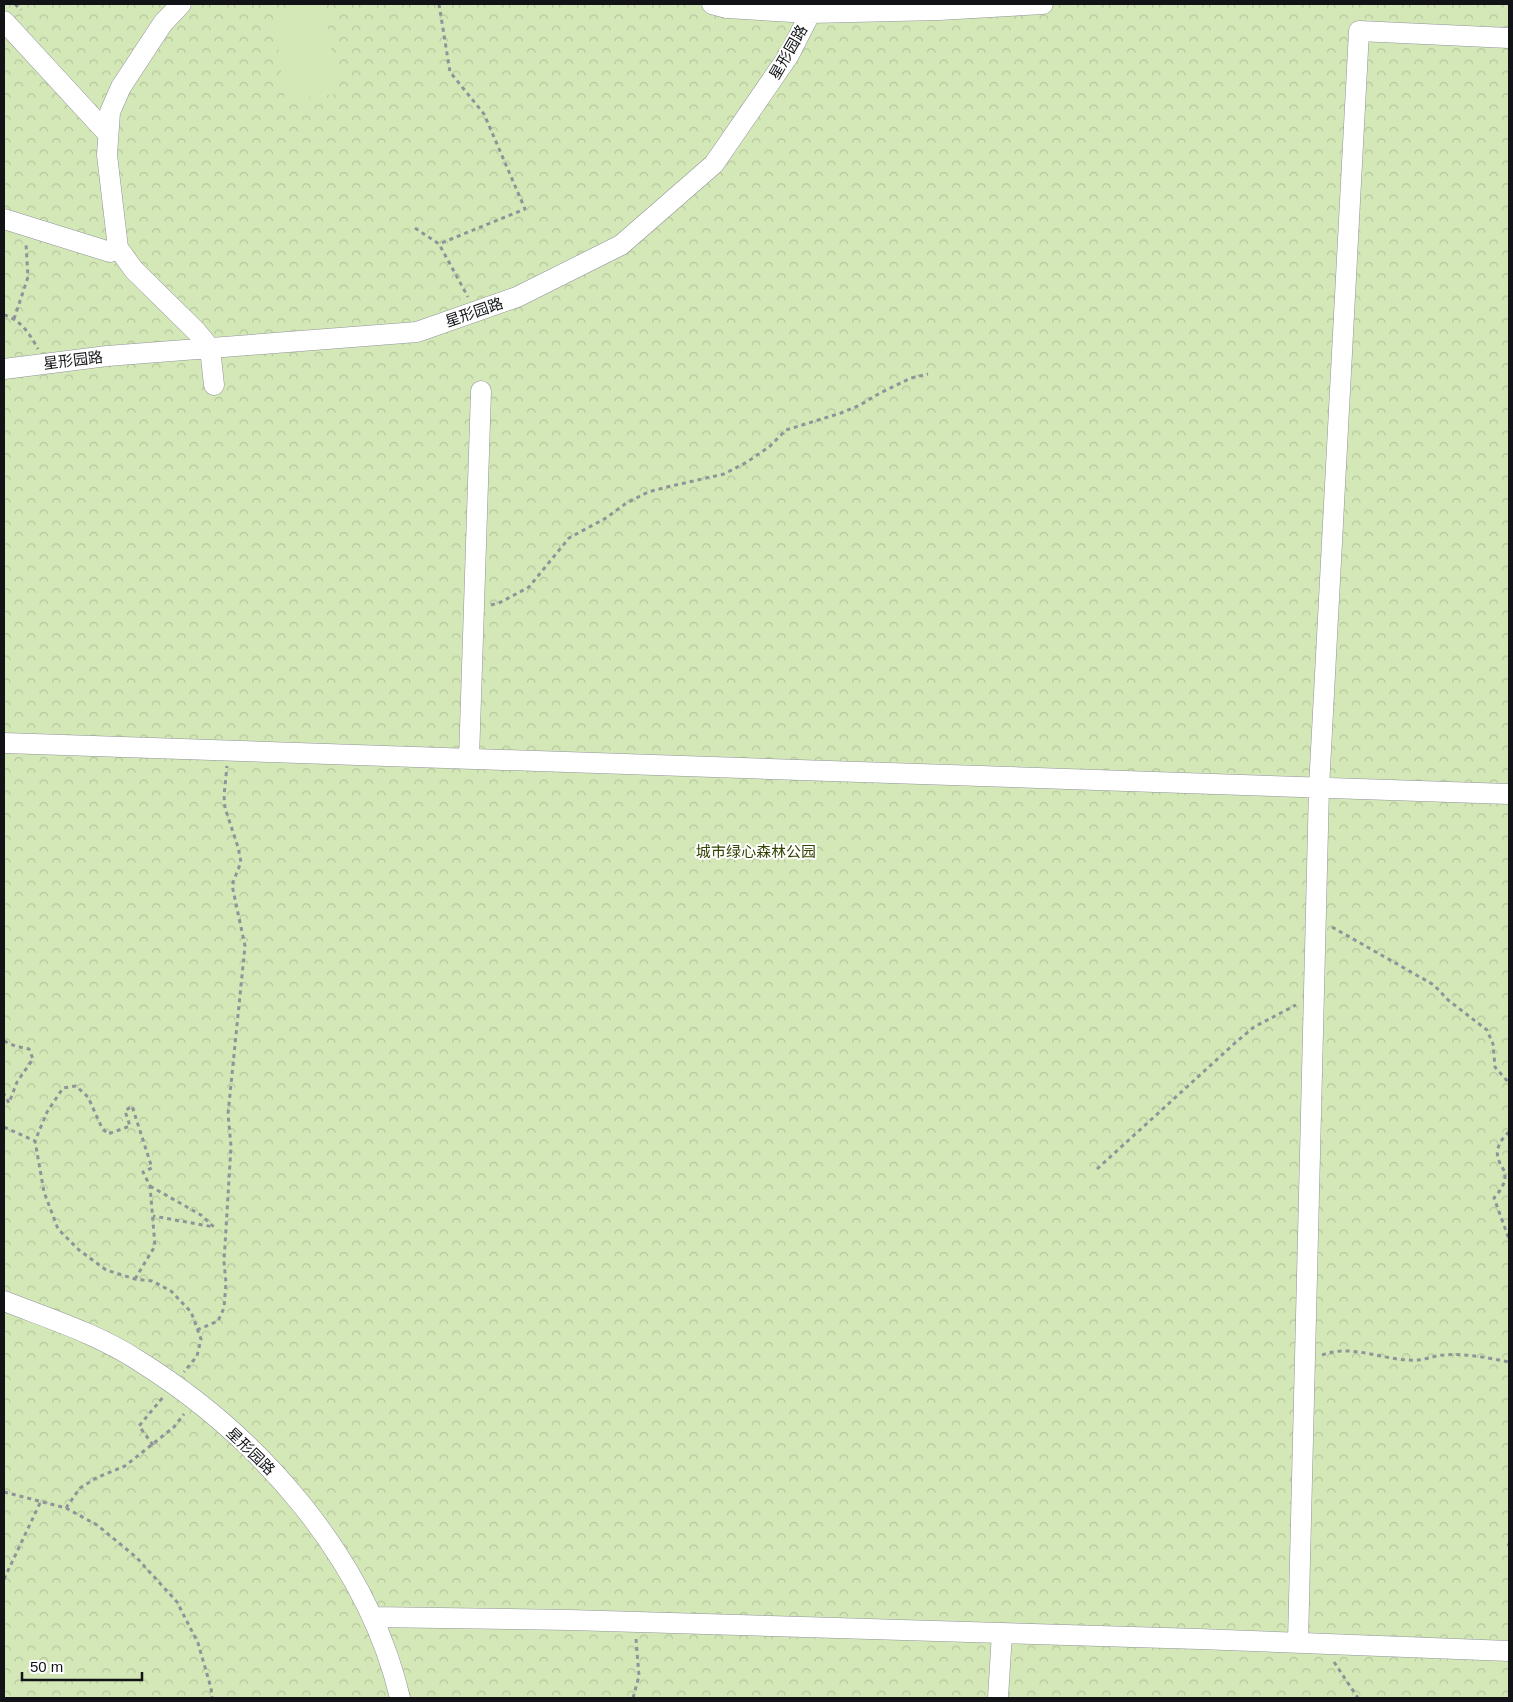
<svg xmlns="http://www.w3.org/2000/svg" width="1513" height="1702" font-family="Arial,'Noto Sans SC',sans-serif">
  <style>
    .park { fill: url(#park-crowns) }
    .garden { fill: #d4e8b7 }
    .lines { fill: none; stroke-linecap: round; stroke-linejoin: round }
    .minor-casing { stroke: #8f939a; stroke-width: 21 }
    .path { stroke: #909399; stroke-width: 3; stroke-dasharray: 4 4; stroke-linecap: butt }
    .minor { stroke: #fff; stroke-width: 20 }
    .labels { text-anchor: middle; dominant-baseline: central; stroke-width: 4; stroke-linejoin: round; paint-order: stroke }
    .street-label { font-size: 15px; fill: #111316; stroke: #fff }
    .park-label { font-size: 15px; fill: #314402; stroke: #fff }
  </style>
  <defs>
    <pattern id="park-crowns" width="20" height="18" patternUnits="userSpaceOnUse" patternTransform="scale(1.25)"><rect width="20" height="18" fill="#d4e8b7"/><path d="M2 6a3 3 0 1 1 6 0M12 15a3 3 0 1 1 6 0" fill="none" stroke="#b5c69d"/></pattern>
  </defs>
  <rect width="100%" height="100%" fill="#eff3fc"/>
  <path class="park" d="M 4,4 L 1509,4 L 1509,1698 L 4,1698 Z"/>
  <path class="garden" d="M 311,4 L 323,4 L 324,5 L 339,94 L 285,99 L 273,11 Z"/>
  <g class="lines">
    <defs>
      <path id="minor" d="M 181,4 L 163,23 L 121,87 L 110,112 L 107,155 L 118,248 L 134,270 L 197,332 L 210,348 L 214,385
        M 712,4 L 727,8 L 810,13 L 939,10 L 1043,4
        M 4,21 L 107,133
        M 4,219 L 110,252 L 118,248
        M 4,369 L 107,356 L 417,332 L 517,297 L 621,245 L 714,164 L 789,55 L 815,4
        M 4,743 L 1509,794
        M 469,759 L 481,391
        M 4,1301 C 50,1319 98,1334 139,1361 C 259,1436 367,1558 400,1698
        M 372,1617 L 570,1620 L 1199,1639 L 1509,1651
        M 1298,1642 L 1319,788 L 1359,31 L 1509,38
        M 998,1698 L 1002,1633"/>
    </defs>
    <use href="#minor" class="minor-casing"/>
    <path class="path" d="M 15,4 L 21,10
      M 439,4 L 450,72 L 484,114 L 525,209 L 439,244
      M 415,228 L 439,244 L 468,297
      M 4,315 C 20,319 30,334 38,349
      M 14,319 L 28,277 L 26,244
      M 491,605 L 501,602 L 529,587 L 569,538 L 606,518 L 625,504 L 648,492 L 667,487 L 724,474 L 747,462 L 769,447 L 786,430 L 841,413 L 860,405 L 880,393 L 911,378 L 928,374
      M 1332,927 L 1434,985 L 1448,1000 L 1487,1030 L 1493,1044 L 1495,1067 L 1509,1083
      M 4,1041 L 15,1046 L 29,1049 L 33,1059 L 17,1082 L 9,1103 L 4,1094
      M 4,1127 L 35,1141
      M 1509,1132 C 1501,1139 1494,1150 1499,1161 C 1501,1166 1505,1170 1505,1176 C 1505,1185 1499,1192 1494,1198 L 1509,1239
      M 1097,1169 L 1235,1043 L 1254,1027 L 1296,1005
      M 150,1186 L 201,1215 L 214,1227 L 153,1216
      M 135,1279 L 155,1246 L 150,1186 L 143,1172 L 152,1168 L 132,1106 L 125,1111 L 130,1126 L 108,1134 L 102,1128 L 88,1097 L 76,1086 L 63,1088 L 47,1112 L 35,1141 L 44,1192 L 58,1229 L 79,1250 L 106,1270 L 135,1279 L 152,1281 L 171,1291 L 191,1312 L 201,1339 L 197,1356 L 184,1372
      M 197,1330 L 218,1321 L 224,1308 L 226,1283 L 224,1262 L 231,1146 L 228,1114 L 245,946 L 232,885 L 241,862 L 238,847 L 225,808 L 224,796 L 227,766
      M 1322,1355 C 1354,1343 1385,1362 1417,1360 C 1426,1360 1435,1355 1444,1355 C 1466,1353 1488,1358 1509,1362
      M 153,1445 L 139,1426 L 164,1396
      M 4,1492 L 66,1508 L 97,1525 L 136,1557 L 177,1602 L 198,1643 L 211,1688 L 212,1698
      M 66,1508 L 80,1488 L 98,1477 L 125,1466 L 174,1427 L 184,1414
      M 1508,1546 L 1509,1544
      M 4,1579 L 41,1501
      M 1334,1662 L 1358,1698
      M 633,1698 L 639,1676 L 636,1639"/>
    <use href="#minor" class="minor"/>
  </g>
  <g class="labels">
    <g class="street-label">
      <text transform="translate(788 52) rotate(-60)">星形园路</text>
      <text transform="translate(474 312) rotate(-19)">星形园路</text>
      <text transform="translate(73 360) rotate(-7)">星形园路</text>
      <text transform="translate(251 1451) rotate(44)">星形园路</text>
    </g>
    <g class="park-label">
      <text x="756" y="851">城市绿心森林公园</text>
    </g>
  </g>
  <rect width="1513" height="1702" fill="none" stroke="#111316" stroke-width="10"/>
  <path d="M22 1672v8h120v-8" fill="none" stroke="#111316" stroke-width="2.5"/>
  <text x="30" y="1672" font-size="15" fill="#111316" stroke="#ffffff" stroke-width="4" paint-order="stroke">50 m</text>
</svg>
